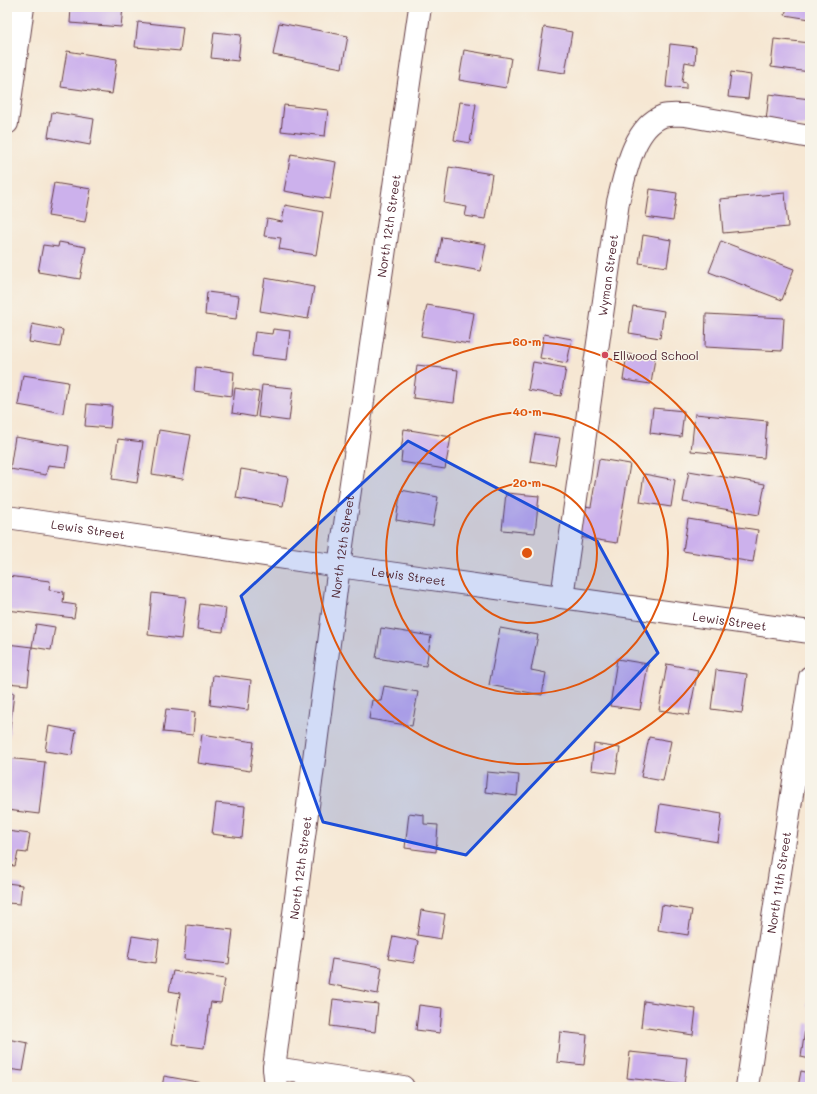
<svg xmlns="http://www.w3.org/2000/svg" width="817" height="1094" font-family="Mali,sans-serif">
  <style>
    .building { fill: #ccb1ec }
    .lines { fill: none; stroke-linecap: round; stroke-linejoin: round }
    .street-casing { stroke: #643d44; stroke-width: 24 }
    .street { stroke: #fff; stroke-width: 22 }
    .marked { fill: #1d4ed8; fill-opacity: 0.2; stroke: #1d4ed8; stroke-width: 3; stroke-linejoin: round }
    .ring { fill: none; stroke: #e0560e; stroke-width: 2 }
    .poi-dot { fill: #d1495b; stroke: #f7f3e8; stroke-width: 1.5 }
    .labels { text-anchor: middle; dominant-baseline: central; stroke-width: 3; stroke-linejoin: round; paint-order: stroke }
    .street-label { font-size: 12px; fill: #4a1f2b; stroke: #f7f3e8 }
    .poi-label { font-size: 12px; fill: #4a1f2b; stroke: #f7f3e8; text-anchor: start }
    .centre { fill: #e0560e; stroke: #f7f3e8; stroke-width: 2 }
    .ring-label { font-size: 12px; text-anchor: middle; font-weight: bold; fill: #e0560e; stroke: #f7f3e8; stroke-width: 3; stroke-linejoin: round; paint-order: stroke }
  </style>
  <rect width="100%" height="100%" fill="#f7f3e8"/>
  <filter id="ink" filterUnits="userSpaceOnUse"><feTurbulence type="fractalNoise" baseFrequency=".025" numOctaves="2"/><feDisplacementMap in="SourceGraphic" scale="8" xChannelSelector="R" yChannelSelector="G"/><feConvolveMatrix kernelMatrix="1 2 1 2 8 2 1 2 1" color-interpolation-filters="sRGB"/></filter>
  <filter id="wash" filterUnits="userSpaceOnUse"><feTurbulence type="fractalNoise" baseFrequency=".012" numOctaves="4" result="noise"/><feDisplacementMap in="SourceGraphic" scale="16" xChannelSelector="R" yChannelSelector="G"/><feGaussianBlur stdDeviation="0.9" result="paint"/><feColorMatrix in="noise" values="0 0 0 0 0 0 0 0 0 0 0 0 0 0 0 0 0 1.4 0 .05"/><feComposite in="paint" operator="in"/></filter>
  <g filter="url(#wash)">
    <rect width="100%" height="100%" fill="#f6e7d3"/>
    <g id="blocks">
      <path class="building" d="M 71,7 L 123,7 L 121,27 L 70,23 Z
        M 787,7 L 810,7 L 810,19 L 785,15 Z
        M 138,22 L 183,27 L 180,51 L 135,47 Z
        M 279,23 L 348,36 L 342,68 L 273,55 Z
        M 544,27 L 572,32 L 565,73 L 537,69 Z
        M 214,32 L 241,35 L 238,61 L 211,58 Z
        M 774,39 L 810,43 L 810,72 L 771,67 Z
        M 670,44 L 696,47 L 695,64 L 685,62 L 682,82 L 686,83 L 686,89 L 666,87 Z
        M 464,50 L 511,58 L 506,88 L 459,80 Z
        M 67,51 L 117,59 L 112,94 L 61,87 Z
        M 731,72 L 751,75 L 748,99 L 728,97 Z
        M 769,94 L 810,99 L 810,126 L 766,121 Z
        M 460,102 L 476,104 L 470,143 L 454,140 Z
        M 284,105 L 328,110 L 325,136 L 281,131 Z
        M 52,112 L 94,119 L 90,145 L 48,137 Z
        M 291,154 L 336,162 L 330,199 L 284,191 Z
        M 449,167 L 492,174 L 485,219 L 465,216 L 467,207 L 444,203 Z
        M 54,183 L 91,189 L 85,222 L 48,216 Z
        M 650,189 L 677,193 L 673,221 L 646,217 Z
        M 785,193 L 788,227 L 723,233 L 720,199 Z
        M 285,205 L 323,212 L 316,255 L 279,249 L 281,238 L 264,236 L 267,219 L 282,222 Z
        M 643,235 L 671,240 L 667,267 L 639,263 Z
        M 442,237 L 486,244 L 481,271 L 437,263 Z
        M 721,241 L 794,269 L 782,300 L 709,272 Z
        M 59,242 L 86,247 L 80,279 L 38,272 L 43,245 L 58,247 Z
        M 265,278 L 314,287 L 308,319 L 260,311 Z
        M 207,292 L 239,296 L 236,319 L 205,315 Z
        M 427,305 L 474,313 L 469,344 L 421,336 Z
        M 633,306 L 664,311 L 660,338 L 629,333 Z
        M 706,314 L 784,318 L 782,351 L 705,347 Z
        M 32,324 L 63,330 L 60,347 L 29,342 Z
        M 273,329 L 290,331 L 287,360 L 252,356 L 255,332 L 272,334 Z
        M 544,334 L 572,339 L 567,363 L 540,358 Z
        M 627,354 L 655,358 L 651,384 L 623,380 Z
        M 533,362 L 566,368 L 561,396 L 528,390 Z
        M 417,365 L 458,370 L 454,403 L 413,398 Z
        M 196,367 L 234,372 L 232,396 L 194,391 Z
        M 23,375 L 68,382 L 63,413 L 18,405 Z
        M 262,385 L 293,388 L 289,421 L 258,417 Z
        M 235,388 L 259,392 L 255,417 L 232,413 Z
        M 87,404 L 112,406 L 110,428 L 85,426 Z
        M 653,408 L 684,411 L 681,437 L 650,433 Z
        M 695,414 L 767,421 L 764,458 L 691,451 Z
        M 404,429 L 451,437 L 445,469 L 401,462 L 402,451 L 401,451 Z
        M 159,430 L 191,435 L 183,479 L 152,474 Z
        M 535,434 L 560,438 L 555,465 L 530,461 Z
        M 15,437 L 69,446 L 66,467 L 48,465 L 46,475 L 10,469 Z
        M 118,439 L 143,442 L 137,483 L 112,479 Z
        M 599,459 L 630,464 L 617,543 L 573,536 L 578,505 L 591,507 Z
        M 241,469 L 288,477 L 283,506 L 236,498 Z
        M 689,471 L 765,484 L 759,515 L 683,502 Z
        M 644,474 L 675,480 L 671,507 L 640,502 Z
        M 401,490 L 438,497 L 433,526 L 396,520 Z
        M 506,493 L 539,496 L 535,533 L 502,530 Z
        M 688,519 L 758,530 L 753,562 L 683,551 Z
        M 7,576 L 50,581 L 49,590 L 64,592 L 63,603 L 76,605 L 74,618 L 7,610 Z
        M 152,593 L 186,597 L 181,639 L 148,635 Z
        M 200,604 L 226,608 L 223,632 L 197,629 Z
        M 36,624 L 55,627 L 51,650 L 32,647 Z
        M 381,628 L 431,636 L 426,666 L 376,658 Z
        M 500,628 L 538,635 L 531,670 L 546,673 L 542,695 L 489,685 Z
        M 7,644 L 32,647 L 28,685 L 7,683 Z
        M 617,659 L 648,664 L 640,710 L 610,706 Z
        M 667,664 L 698,670 L 689,715 L 659,710 Z
        M 716,670 L 747,674 L 742,713 L 711,709 Z
        M 213,675 L 251,680 L 248,710 L 210,705 Z
        M 384,686 L 418,692 L 412,726 L 369,719 L 372,700 L 381,701 Z
        M 7,692 L 14,693 L 9,737 L 7,737 Z
        M 166,709 L 195,712 L 193,735 L 163,732 Z
        M 49,726 L 76,731 L 72,755 L 45,751 Z
        M 202,734 L 254,742 L 250,771 L 198,763 Z
        M 649,737 L 671,741 L 663,781 L 641,777 Z
        M 594,744 L 620,748 L 616,773 L 591,770 Z
        M 7,758 L 45,762 L 39,814 L 7,810 Z
        M 487,772 L 519,775 L 517,796 L 485,792 Z
        M 216,803 L 245,806 L 242,838 L 212,834 Z
        M 660,804 L 722,814 L 718,842 L 656,832 Z
        M 409,813 L 424,815 L 424,824 L 438,825 L 436,852 L 405,848 Z
        M 7,831 L 30,834 L 27,853 L 18,852 L 15,866 L 7,865 Z
        M 7,883 L 22,885 L 20,904 L 7,903 Z
        M 662,905 L 692,910 L 688,935 L 658,930 Z
        M 421,910 L 445,914 L 441,939 L 417,935 Z
        M 187,925 L 233,930 L 229,964 L 184,959 Z
        M 132,936 L 159,940 L 156,963 L 128,959 Z
        M 393,936 L 418,941 L 414,963 L 388,959 Z
        M 332,959 L 382,967 L 378,994 L 328,984 Z
        M 173,971 L 225,979 L 221,1003 L 211,1002 L 204,1048 L 172,1044 L 180,993 L 169,991 Z
        M 809,991 L 810,992 L 810,1007 L 807,1006 Z
        M 333,999 L 378,1004 L 375,1032 L 330,1026 Z
        M 644,1001 L 696,1009 L 693,1035 L 641,1027 Z
        M 419,1005 L 442,1008 L 440,1033 L 416,1030 Z
        M 806,1023 L 810,1024 L 810,1059 L 801,1057 Z
        M 560,1032 L 587,1035 L 584,1065 L 557,1062 Z
        M 7,1039 L 28,1043 L 23,1071 L 7,1069 Z
        M 630,1052 L 687,1058 L 684,1085 L 627,1078 Z
        M 801,1071 L 810,1073 L 810,1087 L 798,1087 Z
        M 164,1076 L 214,1085 L 214,1087 L 162,1087 Z"/>
    </g>
  </g>
  <g filter="url(#ink)">
    <use href="#blocks" fill-opacity="0" stroke="#643d44" stroke-width="1"/>
    <g class="lines">
      <defs>
        <g id="street">
          <path d="M 7,123 L 23,7"/>
          <path id="s1" d="M 7,517 L 339,566 L 810,632"/>
          <path id="s2" d="M 562,597 L 618,202 C 625,175 633,127 663,116 C 669,114 678,115 685,115 L 810,137"/>
          <path d="M 274,1068 L 403,1087"/>
          <path id="s3" d="M 276,1087 L 274,1068 L 339,566 L 420,7"/>
          <path id="s4" d="M 747,1087 L 810,677"/>
        </g>
      </defs>
      <use href="#street" class="street-casing"/>
      <use href="#street" class="street"/>
    </g>
  </g>
  <path class="marked" d="M 408,441 L 597,541 L 658,653 L 466,855 L 323,822 L 241,596 Z"/>
  <g class="ring">
    <circle cx="527" cy="553" r="70"/>
    <circle cx="527" cy="553" r="141"/>
    <circle cx="527" cy="553" r="211"/>
  </g>
  <circle class="poi-dot" cx="605" cy="355" r="4"/>
  <g class="labels">
    <g class="street-label">
      <text stroke="none"><textPath href="#s3" startOffset="869">North 12th Street</textPath></text>
      <text stroke="none"><textPath href="#s2" startOffset="325">Wyman Street</textPath></text>
      <text stroke="none"><textPath href="#s1" startOffset="82">Lewis Street</textPath></text>
      <text stroke="none"><textPath href="#s3" startOffset="545">North 12th Street</textPath></text>
      <text stroke="none"><textPath href="#s1" startOffset="406">Lewis Street</textPath></text>
      <text stroke="none"><textPath href="#s1" startOffset="730">Lewis Street</textPath></text>
      <text stroke="none"><textPath href="#s3" startOffset="221">North 12th Street</textPath></text>
      <text stroke="none"><textPath href="#s4" startOffset="207">North 11th Street</textPath></text>
    </g>
    <g class="poi-label">
      <text x="613" y="355">Ellwood School</text>
    </g>
  </g>
  <circle cx="527" cy="553" r="6" class="centre"/>
  <g class="ring-label">
    <text x="527" y="346">60 m</text>
    <text x="527" y="416">40 m</text>
    <text x="527" y="487">20 m</text>
  </g>
  <rect width="817" height="1094" fill="none" stroke="#f7f3e8" stroke-width="24"/>
</svg>
